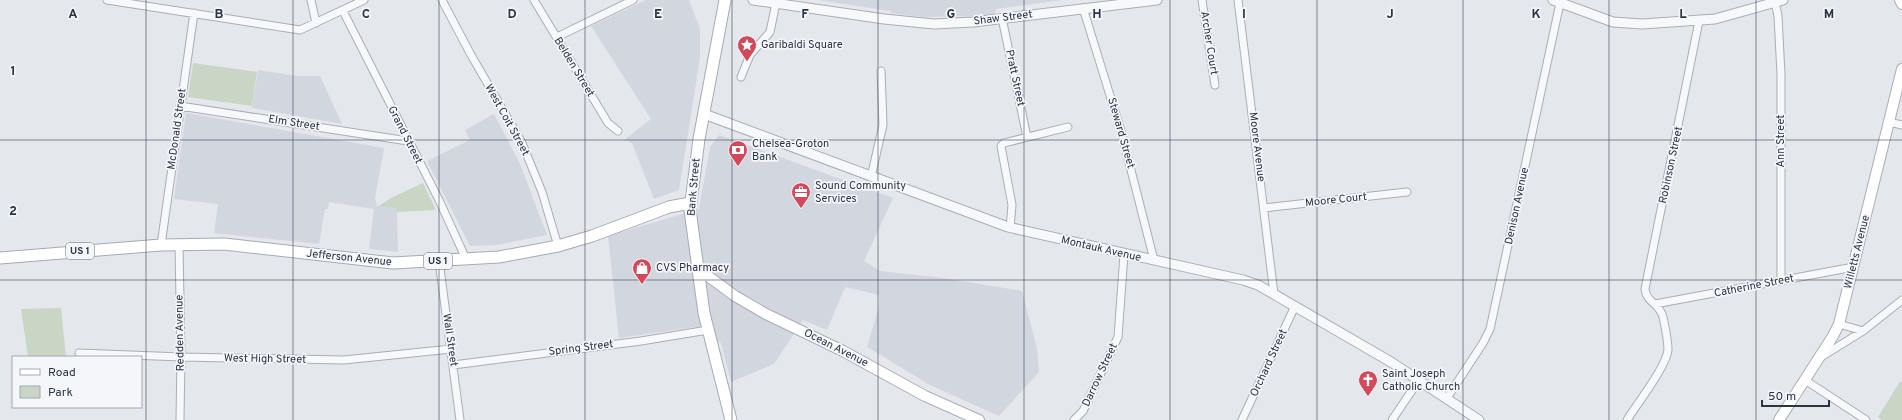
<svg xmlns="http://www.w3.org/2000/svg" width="1902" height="420" font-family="Overpass,sans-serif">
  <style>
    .built { fill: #d2d6de }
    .green { fill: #c9d6c5 }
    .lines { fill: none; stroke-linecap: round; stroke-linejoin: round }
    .minor-casing { stroke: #a9aeb7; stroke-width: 9 }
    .tertiary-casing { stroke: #a9aeb7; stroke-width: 11 }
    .secondary-casing { stroke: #a9aeb7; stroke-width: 12 }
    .primary-casing { stroke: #a3abb8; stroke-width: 13 }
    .minor { stroke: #f7f8fa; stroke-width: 7 }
    .tertiary { stroke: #f7f8fa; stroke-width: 9 }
    .secondary { stroke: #fff; stroke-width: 10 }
    .primary { stroke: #fff; stroke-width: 11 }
    .grid { fill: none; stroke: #2b3445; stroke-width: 1; stroke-opacity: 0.55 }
    .labels { text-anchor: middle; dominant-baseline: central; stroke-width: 3.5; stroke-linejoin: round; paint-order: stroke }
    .shield { fill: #f4f6f9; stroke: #676e7b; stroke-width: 1 }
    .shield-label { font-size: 10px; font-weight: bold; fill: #2b3445 }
    .street-label { font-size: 11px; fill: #2b3445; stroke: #f4f6f9 }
    .poi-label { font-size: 11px; fill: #2b3445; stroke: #f4f6f9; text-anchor: start }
    .grid-label { font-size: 13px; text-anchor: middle; font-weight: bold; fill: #2b3445; stroke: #f4f6f9; stroke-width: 3.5; stroke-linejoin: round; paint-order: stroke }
  </style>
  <rect width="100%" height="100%" fill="#e4e7ec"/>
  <path class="built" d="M 646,0 L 689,0 L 700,29 L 700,58 L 679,190 L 654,199 L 632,143 L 624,140 L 651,119 L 591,26 Z
    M 818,0 L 1062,0 L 996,9 L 995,14 L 978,16 L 923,17 L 890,13 L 891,11 Z
    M 258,70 L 297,76 L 320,76 L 342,124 L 252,108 Z
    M 186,113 L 384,148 L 375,198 L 377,207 L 395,208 L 397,212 L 398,252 L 369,249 L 374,209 L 329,202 L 328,209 L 325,209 L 319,244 L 214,233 L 218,204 L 174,199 Z
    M 494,114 L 520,164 L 547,235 L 497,245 L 470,246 L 427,161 L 470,140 L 465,130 Z
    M 719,135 L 893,198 L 864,261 L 880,271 L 943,278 L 1022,291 L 1037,349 L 1039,372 L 999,416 L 930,385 L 867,347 L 879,307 L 879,295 L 845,287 L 827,330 L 803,320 L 774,364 L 731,382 L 721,343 L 695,327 L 619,338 L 608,236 L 699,209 L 710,147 Z"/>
  <path class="green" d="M 193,63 L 257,72 L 252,106 L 188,97 Z
    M 423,183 L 436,210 L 397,212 L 395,208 L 377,207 L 391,198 Z
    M 61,308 L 66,357 L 28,357 L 21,309 Z
    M 1902,381 L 1902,420 L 1882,420 L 1878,417 L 1899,383 Z"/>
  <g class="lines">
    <defs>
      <path id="minor" d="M 107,0 L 300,30 L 364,0
        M 311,0 L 316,23
        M 442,0 L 471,55 L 522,143 L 542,192 L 558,246
        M 534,0 L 608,123 L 618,131
        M 1202,0 L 1215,85
        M 1238,0 L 1274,294
        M 1775,2 L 1778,16 L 1781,74 L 1781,281
        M 1083,8 L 1121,131 L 1154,260
        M 343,11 L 439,200 L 466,259
        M 1002,18 L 1027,137
        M 557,37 L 633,0
        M 741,77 L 750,55 L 770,32 L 776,3
        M 180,106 L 408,141
        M 1889,122 L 1902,125
        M 871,177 L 883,125 L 881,71
        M 1264,208 L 1407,192
        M 1010,228 L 1012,205 L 1001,146 L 1004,143 L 1068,127
        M 161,245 L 194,13
        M 179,245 L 181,357 L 180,420
        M 439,261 L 460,420
        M 1655,304 L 1854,267
        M 1839,324 L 1863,331
        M 79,353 L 181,357 L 344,360 L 451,349
        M 1821,357 L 1863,331 L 1902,300
        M 453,365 L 641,341 L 708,330
        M 1805,380 L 1866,420
        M 1447,398 L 1483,343 L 1490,329 L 1560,3
        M 1074,420 L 1083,411 L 1118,337 L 1124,254
        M 1242,420 L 1295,306
        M 1392,420 L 1419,380
        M 1627,420 C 1637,404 1666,367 1668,350 C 1668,340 1665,327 1663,317 C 1660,304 1646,302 1645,289 L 1699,21"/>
      <path id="tertiary" d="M 753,0 L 884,19 L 934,24 L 973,22 L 1157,0
        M 1553,0 L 1613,22 L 1642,24 L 1715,19 L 1783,0
        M 704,114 L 1008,227 L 1243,280 L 1258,285 L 1391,362 L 1479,420"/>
      <path id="secondary" d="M 1900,0 L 1902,4
        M 697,268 L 735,296 L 766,314 L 843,351 L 925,396 L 979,420
        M 1779,420 L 1833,336 L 1839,324 L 1902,69"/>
      <path id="primary" d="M 725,0 L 699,139 L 690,210 L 704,313 L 731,420
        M 0,258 L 161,245 L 224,244 L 393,263 L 499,257 L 558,246 L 592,236 L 669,207 L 690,203"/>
    </defs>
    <use href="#minor" class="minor-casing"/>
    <use href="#tertiary" class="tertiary-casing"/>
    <use href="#secondary" class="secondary-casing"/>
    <use href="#primary" class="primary-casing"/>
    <use href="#minor" class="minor"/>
    <use href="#tertiary" class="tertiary"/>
    <use href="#secondary" class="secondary"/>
    <use href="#primary" class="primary"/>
  </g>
  <path class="grid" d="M 146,0 L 146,420M 293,0 L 293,420M 439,0 L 439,420M 585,0 L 585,420M 732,0 L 732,420M 878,0 L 878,420M 1024,0 L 1024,420M 1170,0 L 1170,420M 1317,0 L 1317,420M 1463,0 L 1463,420M 1609,0 L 1609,420M 1756,0 L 1756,420M 0,140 L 1902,140M 0,280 L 1902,280"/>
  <defs>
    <symbol id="sight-pin" viewBox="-11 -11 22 30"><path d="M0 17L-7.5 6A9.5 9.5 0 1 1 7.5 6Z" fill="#d1495b" stroke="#f4f6f9"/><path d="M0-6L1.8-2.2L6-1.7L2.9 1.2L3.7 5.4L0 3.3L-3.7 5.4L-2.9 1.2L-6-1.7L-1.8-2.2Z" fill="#fff"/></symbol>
    <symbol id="bank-pin" viewBox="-11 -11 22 30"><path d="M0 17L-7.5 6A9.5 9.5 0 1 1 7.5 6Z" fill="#d1495b" stroke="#f4f6f9"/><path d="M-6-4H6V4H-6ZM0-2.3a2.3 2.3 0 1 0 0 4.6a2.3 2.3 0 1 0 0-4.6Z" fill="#fff"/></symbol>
    <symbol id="office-pin" viewBox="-11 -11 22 30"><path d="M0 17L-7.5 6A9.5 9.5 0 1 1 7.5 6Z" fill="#d1495b" stroke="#f4f6f9"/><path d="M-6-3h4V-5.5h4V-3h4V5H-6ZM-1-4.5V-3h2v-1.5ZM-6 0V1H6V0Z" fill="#fff"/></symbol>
    <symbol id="shop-pin" viewBox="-11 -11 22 30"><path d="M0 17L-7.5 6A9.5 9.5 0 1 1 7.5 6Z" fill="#d1495b" stroke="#f4f6f9"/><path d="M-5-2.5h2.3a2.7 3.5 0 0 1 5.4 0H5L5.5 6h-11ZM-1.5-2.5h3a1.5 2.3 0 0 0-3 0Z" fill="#fff"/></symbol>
    <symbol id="church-pin" viewBox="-11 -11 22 30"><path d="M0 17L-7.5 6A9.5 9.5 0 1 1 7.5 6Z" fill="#d1495b" stroke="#f4f6f9"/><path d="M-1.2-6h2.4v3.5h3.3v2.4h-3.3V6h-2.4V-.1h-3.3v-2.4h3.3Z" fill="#fff"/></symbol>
  </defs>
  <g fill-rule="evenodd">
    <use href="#sight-pin" x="736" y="34" width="22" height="30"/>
    <use href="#bank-pin" x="727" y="139" width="22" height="30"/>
    <use href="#office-pin" x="790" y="181" width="22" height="30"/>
    <use href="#shop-pin" x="631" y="257" width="22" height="30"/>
    <use href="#church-pin" x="1357" y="369" width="22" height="30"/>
  </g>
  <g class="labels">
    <g class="shield">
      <rect x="66" y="243" width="28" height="16" rx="3"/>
      <rect x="424" y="253" width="28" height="16" rx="3"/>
    </g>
    <g class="shield-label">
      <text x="80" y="251">US 1</text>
      <text x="438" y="261">US 1</text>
    </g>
    <g class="street-label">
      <text transform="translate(1003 18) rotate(-7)">Shaw Street</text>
      <text transform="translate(1209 43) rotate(81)">Archer Court</text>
      <text transform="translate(574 67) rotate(59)">Belden Street</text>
      <text transform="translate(1015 78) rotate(78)">Pratt Street</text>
      <text transform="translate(507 120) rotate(61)">West Coit Street</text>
      <text transform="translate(294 123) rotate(9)">Elm Street</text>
      <text transform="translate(177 129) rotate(-82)">McDonald Street</text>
      <text transform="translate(1121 133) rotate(74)">Steward Street</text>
      <text transform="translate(405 135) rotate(63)">Grand Street</text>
      <text transform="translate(1781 141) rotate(-90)">Ann Street</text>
      <text transform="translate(1257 147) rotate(83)">Moore Avenue</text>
      <text transform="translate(1671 165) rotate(-78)">Robinson Street</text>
      <text transform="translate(694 187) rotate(-85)">Bank Street</text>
      <text transform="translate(1336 200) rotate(-6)">Moore Court</text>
      <text transform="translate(1517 206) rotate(-78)">Denison Avenue</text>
      <text transform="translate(1101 249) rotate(13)">Montauk Avenue</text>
      <text transform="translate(1857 252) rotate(-76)">Willetts Avenue</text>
      <text transform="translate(349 258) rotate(6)">Jefferson Avenue</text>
      <text transform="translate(1754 286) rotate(-11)">Catherine Street</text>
      <text transform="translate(180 333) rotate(-91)">Redden Avenue</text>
      <text transform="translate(450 340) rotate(82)">Wall Street</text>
      <text transform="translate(581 348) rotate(-7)">Spring Street</text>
      <text transform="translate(836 348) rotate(27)">Ocean Avenue</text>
      <text transform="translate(265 359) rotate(1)">West High Street</text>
      <text transform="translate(1269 363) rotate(-65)">Orchard Street</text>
      <text transform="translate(1100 375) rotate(-65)">Darrow Street</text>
    </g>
    <g class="poi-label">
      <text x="761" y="45">Garibaldi Square</text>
      <text x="752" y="144">Chelsea-Groton<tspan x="752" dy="13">Bank</tspan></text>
      <text x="815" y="186">Sound Community<tspan x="815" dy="13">Services</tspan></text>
      <text x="656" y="268">CVS Pharmacy</text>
      <text x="1382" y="374">Saint Joseph<tspan x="1382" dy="13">Catholic Church</tspan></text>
    </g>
  </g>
  <g class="grid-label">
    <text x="73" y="18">A</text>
    <text x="219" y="18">B</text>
    <text x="366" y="18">C</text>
    <text x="512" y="18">D</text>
    <text x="658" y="18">E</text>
    <text x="805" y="18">F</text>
    <text x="951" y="18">G</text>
    <text x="1097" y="18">H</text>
    <text x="1244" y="18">I</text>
    <text x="1390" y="18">J</text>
    <text x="1536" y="18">K</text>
    <text x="1683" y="18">L</text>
    <text x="1829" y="18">M</text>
    <text x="13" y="75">1</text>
    <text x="13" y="215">2</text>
  </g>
  <rect x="12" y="356" width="130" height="52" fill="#f4f6f9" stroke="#a4a8b1"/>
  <rect x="20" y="369" width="20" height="6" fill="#ffffff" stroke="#a4a8b1"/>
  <text x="48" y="376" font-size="12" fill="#2b3445">Road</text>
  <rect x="20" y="386" width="20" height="12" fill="#c9d6c5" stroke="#a4a8b1"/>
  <text x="48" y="396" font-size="12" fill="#2b3445">Park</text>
  <path d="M1762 400v6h67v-6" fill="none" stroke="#2b3445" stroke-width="2"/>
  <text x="1768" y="400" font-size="12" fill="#2b3445" stroke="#f4f6f9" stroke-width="3" paint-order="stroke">50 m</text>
</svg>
